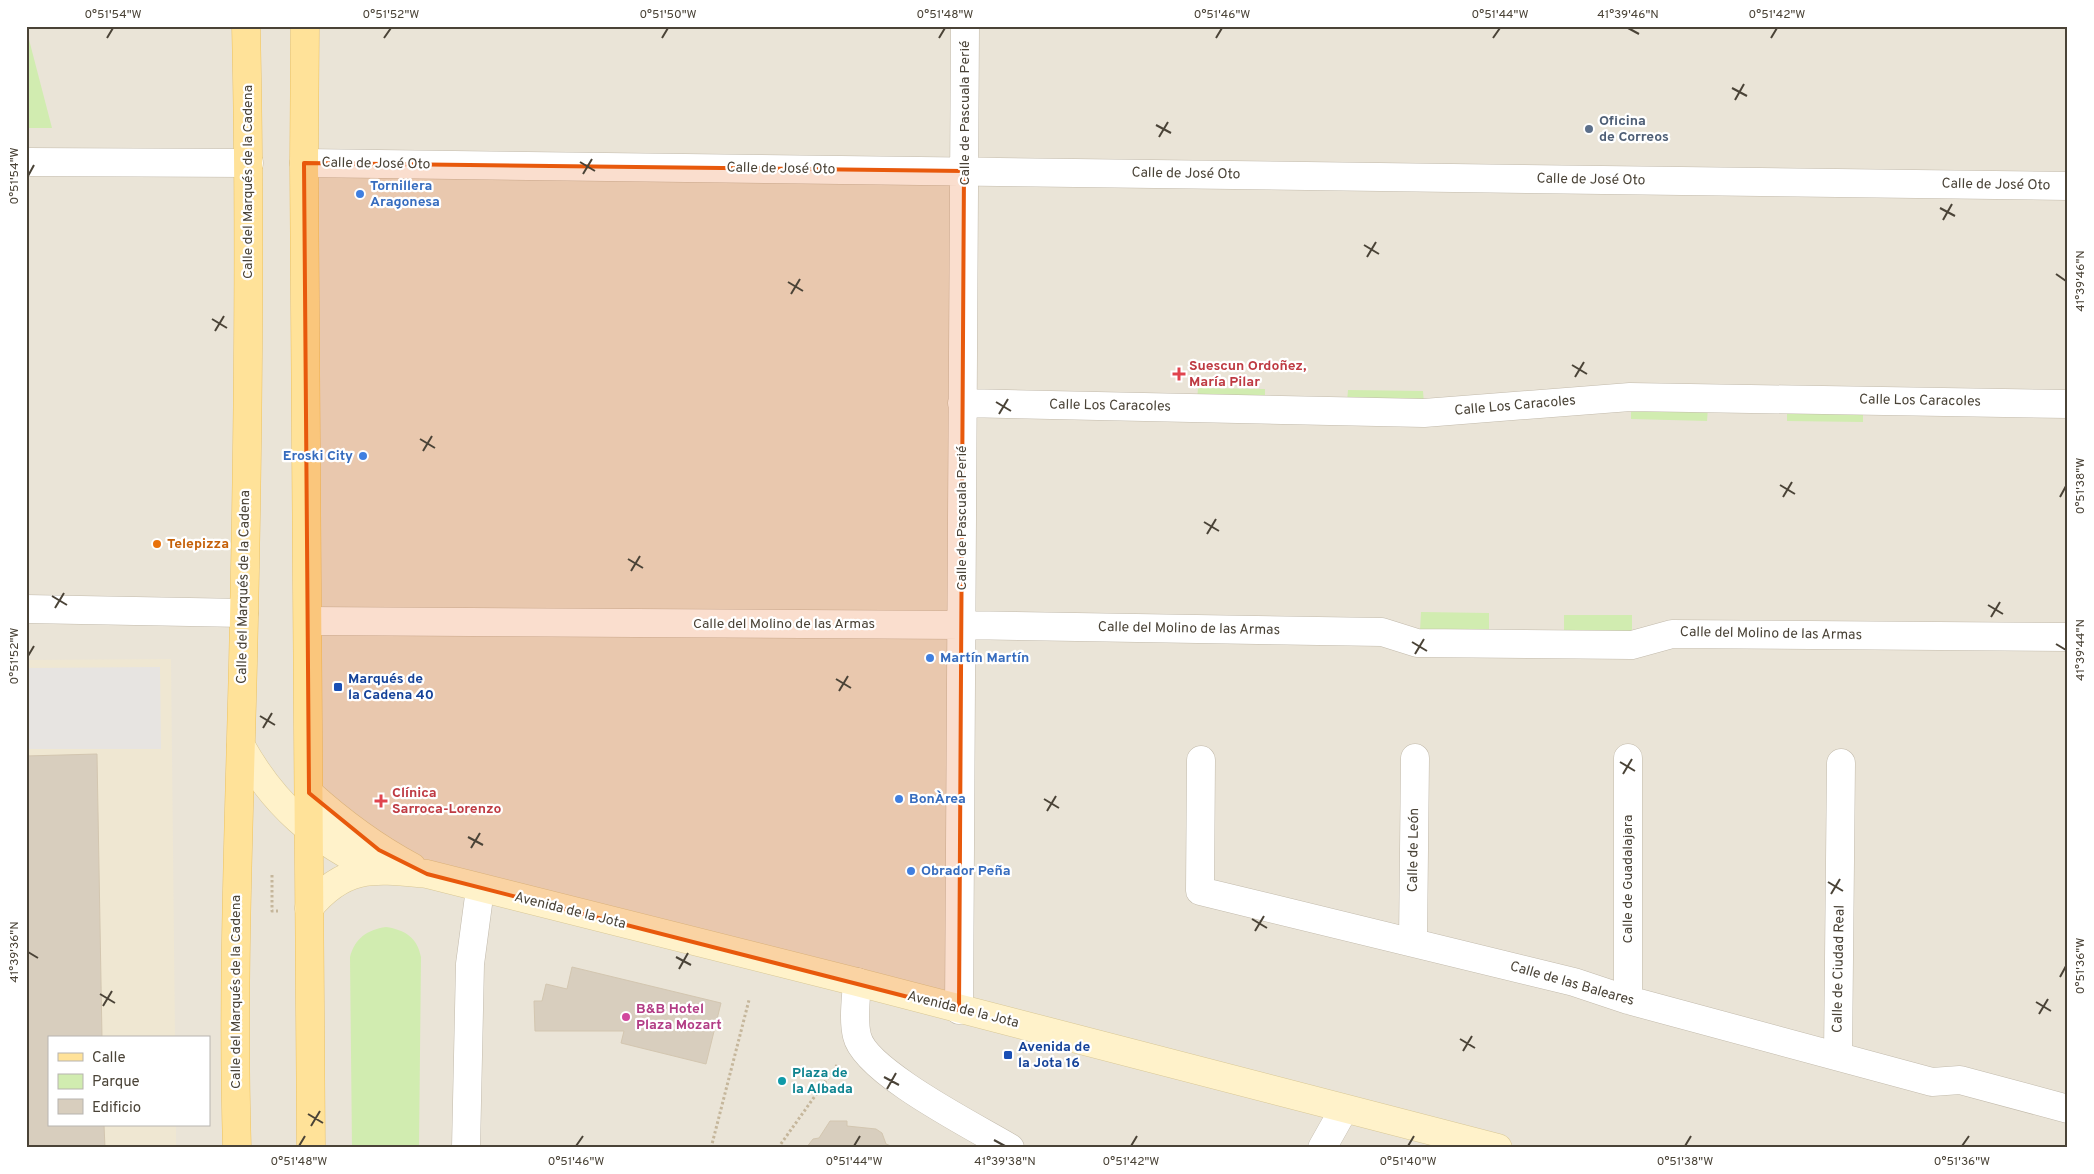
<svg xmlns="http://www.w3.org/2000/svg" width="2094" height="1174" font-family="Overpass,sans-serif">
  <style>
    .residential { fill: #eae4d7; fill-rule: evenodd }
    .education { fill: #efe7d2 }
    .green { fill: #d1ecb0 }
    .parking { fill: #e7e4e1 }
    .building { fill: #d8cebe; stroke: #d3c6b0 }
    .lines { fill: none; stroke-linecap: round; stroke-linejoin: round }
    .street-casing { stroke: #c2baab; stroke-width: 29 }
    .secondary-casing { stroke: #d8c796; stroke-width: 29 }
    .primary-casing { stroke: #ecc261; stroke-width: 29 }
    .path { stroke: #c5b69b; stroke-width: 3; stroke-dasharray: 2.5 2.5; stroke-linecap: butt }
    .street { stroke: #fff; stroke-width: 28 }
    .secondary { stroke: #fff2ca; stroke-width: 28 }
    .primary { stroke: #ffe299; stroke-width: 28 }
    .marked { fill: #e8590c; fill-opacity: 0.2; stroke: #e8590c; stroke-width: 4; stroke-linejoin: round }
    .ticks { fill: none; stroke: #4a4337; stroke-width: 2 }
    .service-dot { fill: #5c6f8a; stroke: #fff; stroke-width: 2 }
    .shop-dot { fill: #3f7fe0; stroke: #fff; stroke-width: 2 }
    .health-dot { fill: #e0444e; stroke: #fff; stroke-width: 2 }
    .food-dot { fill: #e8710a; stroke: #fff; stroke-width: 2 }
    .transit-dot { fill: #1a4fb4; stroke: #fff; stroke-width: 2 }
    .hotel-dot { fill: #d1479c; stroke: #fff; stroke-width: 2 }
    .culture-dot { fill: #0f9aa8; stroke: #fff; stroke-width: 2 }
    .labels { text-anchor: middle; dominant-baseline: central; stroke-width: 4.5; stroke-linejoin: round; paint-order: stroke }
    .street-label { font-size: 14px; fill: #4a4337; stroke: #fff }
    .service-label { font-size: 14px; font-weight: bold; fill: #4e5e75; stroke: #fff; text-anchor: start }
    .shop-label { font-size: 14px; font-weight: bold; fill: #366cbe; stroke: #fff; text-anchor: start }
    .health-label { font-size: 14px; font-weight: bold; fill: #be3a42; stroke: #fff; text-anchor: start }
    .food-label { font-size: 14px; font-weight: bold; fill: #c56008; stroke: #fff; text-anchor: start }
    .transit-label { font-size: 14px; font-weight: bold; fill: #164399; stroke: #fff; text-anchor: start }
    .hotel-label { font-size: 14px; font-weight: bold; fill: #b23c85; stroke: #fff; text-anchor: start }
    .culture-label { font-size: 14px; font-weight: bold; fill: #0d838f; stroke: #fff; text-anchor: start }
    .neatline { fill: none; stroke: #4a4337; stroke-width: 2 }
    .ticks-label { font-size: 12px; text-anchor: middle; fill: #4a4337 }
  </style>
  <rect width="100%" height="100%" fill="#f6f2e9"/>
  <path class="residential" d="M 26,26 L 2068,26 L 2068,1148 L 26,1148 ZM 49,1038 L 209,1038 L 209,1125 L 49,1125 Z"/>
  <path class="education" d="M 171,659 L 175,1038 L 49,1038 L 49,1125 L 176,1125 L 176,1148 L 26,1148 L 26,660 Z"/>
  <path class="green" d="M 26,28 L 52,128 L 26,128 Z
    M 1198,388 L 1265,389 L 1265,401 L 1197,400 Z
    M 1348,390 L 1423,391 L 1424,403 L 1347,402 Z
    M 1631,407 L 1708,408 L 1707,421 L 1631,419 Z
    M 1787,409 L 1863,410 L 1863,422 L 1787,421 Z
    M 1421,612 L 1489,613 L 1489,632 L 1420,631 Z
    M 1564,615 L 1632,615 L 1632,634 L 1564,633 Z
    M 386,927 C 405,930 417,937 421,957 L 419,1148 L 352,1148 L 350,957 C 355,938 367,930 386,927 Z"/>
  <path class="parking" d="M 160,667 L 161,749 L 26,749 L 26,668 Z"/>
  <path class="building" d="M 97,754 L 102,1038 L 49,1038 L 49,1125 L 104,1125 L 105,1148 L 26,1148 L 26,756 Z
    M 572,967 L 721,1003 L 706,1064 L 621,1043 L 624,1031 L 535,1031 L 534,1001 L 542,1001 L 546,984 L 567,989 Z
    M 830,1121 L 847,1121 L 847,1126 L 876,1129 L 882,1133 L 886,1144 L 891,1146 L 889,1148 L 806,1148 L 813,1139 L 819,1138 Z"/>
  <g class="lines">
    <defs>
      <path id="street" d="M 26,162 L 249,163
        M 304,163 L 2068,186
        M 962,403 L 1424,413 L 1630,397 L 2068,404
        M 26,609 L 244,613
        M 308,621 L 961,625 L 1382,632 L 1417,643 L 1632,645 L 1672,634 L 2068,637
        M 1201,760 L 1200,891 L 1574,982 L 1628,1000 L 1932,1082 L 1960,1080 L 2068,1109
        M 1413,942 L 1415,758
        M 857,982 C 856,999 853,1020 857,1036 C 865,1072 977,1128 1010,1148
        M 1628,1000 L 1628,758
        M 959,1010 L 965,26
        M 1838,1056 L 1841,763
        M 466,1148 L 470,964 L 480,889
        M 1322,1148 L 1344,1109"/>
      <path id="secondary" d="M 241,746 C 273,804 317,843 378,870
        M 309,793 C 342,823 373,846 412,867
        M 309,908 C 345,864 375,869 427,874 L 857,982 L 1498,1148"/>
      <path id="primary" d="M 305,26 L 304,163 L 311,1148
        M 237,1148 C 232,986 239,825 243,663 C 248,451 251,238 246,26"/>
    </defs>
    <use href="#street" class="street-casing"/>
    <use href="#secondary" class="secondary-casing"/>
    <use href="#primary" class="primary-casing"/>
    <path class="path" d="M 272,875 L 272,911 L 278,911
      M 711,1148 L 749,1000
      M 778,1148 L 837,1065"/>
    <use href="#street" class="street"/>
    <use href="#secondary" class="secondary"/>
    <use href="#primary" class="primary"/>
  </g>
  <path class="marked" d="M 304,163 L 964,171 L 959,1010 L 427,874 L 379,850 L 309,793 Z"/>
  <path class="ticks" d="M 1628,28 L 1639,34M 107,38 L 113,28M 384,38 L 391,28M 662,38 L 668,28M 939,38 L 945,28M 1216,38 L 1222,28M 1493,38 L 1500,28M 1771,38 L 1777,28M 1732,88 L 1747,96M 1735,100 L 1744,84M 1156,125 L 1171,133M 1159,137 L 1168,122M 580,162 L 595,171M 583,174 L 592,159M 28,176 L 34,165M 1940,208 L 1955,216M 1943,220 L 1952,204M 1364,245 L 1379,254M 1367,257 L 1376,242M 2056,274 L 2066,281M 788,282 L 803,291M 791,294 L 800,279M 212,319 L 227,328M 215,331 L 224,316M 1572,365 L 1587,374M 1575,377 L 1584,362M 996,402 L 1011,411M 999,414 L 1008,399M 420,439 L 435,448M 423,451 L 432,436M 1780,485 L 1795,494M 1783,497 L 1792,482M 2060,497 L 2066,486M 1204,522 L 1219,531M 1207,534 L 1216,519M 628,559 L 643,568M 631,571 L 640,556M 52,596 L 67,605M 1988,605 L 2003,614M 55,608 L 64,593M 1991,617 L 2000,602M 1412,642 L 1427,651M 2056,644 L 2066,650M 1415,654 L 1424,639M 28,656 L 34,646M 836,679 L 851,688M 839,691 L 848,676M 260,716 L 275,725M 263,728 L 272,713M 1620,762 L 1635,771M 1623,774 L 1632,759M 1044,799 L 1059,808M 1047,811 L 1056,796M 468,837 L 483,845M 471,848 L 480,833M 1828,882 L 1843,891M 1831,894 L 1840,879M 1252,919 L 1267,928M 1255,931 L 1264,916M 28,952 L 38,958M 676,957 L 691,965M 679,969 L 688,953M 2060,977 L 2066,966M 100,994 L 115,1003M 2036,1002 L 2051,1011M 103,1006 L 112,991M 2039,1014 L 2048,999M 1460,1039 L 1475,1048M 1463,1051 L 1472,1036M 884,1077 L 899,1085M 887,1089 L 896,1073M 308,1114 L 323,1123M 311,1126 L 320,1111M 994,1140 L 1005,1146M 299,1146 L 305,1136M 576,1146 L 583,1136M 854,1146 L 860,1136M 1131,1146 L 1137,1136M 1408,1146 L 1414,1136M 1685,1146 L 1691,1136M 1962,1146 L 1969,1136"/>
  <circle class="service-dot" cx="1589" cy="129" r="5"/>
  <g class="shop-dot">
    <circle cx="360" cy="194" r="5"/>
    <circle cx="363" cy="456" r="5"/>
    <circle cx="930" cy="658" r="5"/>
    <circle cx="899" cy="799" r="5"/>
    <circle cx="911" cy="871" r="5"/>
  </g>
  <g class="health-dot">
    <path d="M1176.5 366.5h5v5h5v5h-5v5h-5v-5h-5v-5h5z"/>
    <path d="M378.5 793.5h5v5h5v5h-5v5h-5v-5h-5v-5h5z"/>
  </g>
  <circle class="food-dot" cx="157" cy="544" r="5"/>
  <g class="transit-dot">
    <rect x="333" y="682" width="10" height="10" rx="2.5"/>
    <rect x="1003" y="1050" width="10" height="10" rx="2.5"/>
  </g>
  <circle class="hotel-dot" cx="626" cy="1017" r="5"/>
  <circle class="culture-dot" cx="782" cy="1081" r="5"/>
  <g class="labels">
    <g class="street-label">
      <text transform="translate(965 113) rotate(-90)">Calle de Pascuala Perié</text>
      <text transform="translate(376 164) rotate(1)">Calle de José Oto</text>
      <text transform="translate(781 169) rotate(1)">Calle de José Oto</text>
      <text transform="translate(1186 174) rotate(1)">Calle de José Oto</text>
      <text transform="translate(1591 180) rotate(1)">Calle de José Oto</text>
      <text transform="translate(248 182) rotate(-90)">Calle del Marqués de la Cadena</text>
      <text transform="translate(1996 185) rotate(1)">Calle de José Oto</text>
      <text transform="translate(1920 401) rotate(1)">Calle Los Caracoles</text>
      <text transform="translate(1110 406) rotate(1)">Calle Los Caracoles</text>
      <text transform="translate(1515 406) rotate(-5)">Calle Los Caracoles</text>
      <text transform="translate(962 518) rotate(-90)">Calle de Pascuala Perié</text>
      <text transform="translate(244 587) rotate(-89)">Calle del Marqués de la Cadena</text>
      <text x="784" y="624">Calle del Molino de las Armas</text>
      <text transform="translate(1189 629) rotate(1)">Calle del Molino de las Armas</text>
      <text transform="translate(1771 634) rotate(1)">Calle del Molino de las Armas</text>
      <text transform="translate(1414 850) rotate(-89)">Calle de León</text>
      <text transform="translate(1628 879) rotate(-90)">Calle de Guadalajara</text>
      <text transform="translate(570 911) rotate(14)">Avenida de la Jota</text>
      <text transform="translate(1839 969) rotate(-89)">Calle de Ciudad Real</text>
      <text transform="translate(1572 984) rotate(16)">Calle de las Baleares</text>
      <text transform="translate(236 992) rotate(-90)">Calle del Marqués de la Cadena</text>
      <text transform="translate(963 1010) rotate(14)">Avenida de la Jota</text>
    </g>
    <g class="service-label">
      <text x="1599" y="121">Oficina<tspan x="1599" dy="16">de Correos</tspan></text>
    </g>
    <g class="shop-label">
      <text x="370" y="186">Tornillera<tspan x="370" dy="16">Aragonesa</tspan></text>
      <text x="353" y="456" text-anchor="end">Eroski City</text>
      <text x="940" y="658">Martín Martín</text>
      <text x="909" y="799">BonÀrea</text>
      <text x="921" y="871">Obrador Peña</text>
    </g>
    <g class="health-label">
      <text x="1189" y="366">Suescun Ordoñez,<tspan x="1189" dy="16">María Pilar</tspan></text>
      <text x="392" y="793">Clínica<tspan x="392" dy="16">Sarroca-Lorenzo</tspan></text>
    </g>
    <g class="food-label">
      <text x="167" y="544">Telepizza</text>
    </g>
    <g class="transit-label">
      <text x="348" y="679">Marqués de<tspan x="348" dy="16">la Cadena 40</tspan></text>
      <text x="1018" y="1047">Avenida de<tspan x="1018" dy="16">la Jota 16</tspan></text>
    </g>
    <g class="hotel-label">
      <text x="636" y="1009">B&amp;B Hotel<tspan x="636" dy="16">Plaza Mozart</tspan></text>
    </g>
    <g class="culture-label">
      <text x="792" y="1073">Plaza de<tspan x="792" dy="16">la Albada</tspan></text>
    </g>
  </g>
  <rect width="2094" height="1174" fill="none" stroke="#ffffff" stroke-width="55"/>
  <rect x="48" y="1036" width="162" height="90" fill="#ffffff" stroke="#b7b4af"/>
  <rect x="58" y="1053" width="25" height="8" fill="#ffe299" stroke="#b7b4af"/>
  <text x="92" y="1062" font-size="15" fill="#4a4337">Calle</text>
  <rect x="58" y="1074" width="25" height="15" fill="#d1ecb0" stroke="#b7b4af"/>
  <text x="92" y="1086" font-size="15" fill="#4a4337">Parque</text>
  <rect x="58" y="1099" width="25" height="15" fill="#d8cebe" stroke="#b7b4af"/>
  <text x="92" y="1112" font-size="15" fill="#4a4337">Edificio</text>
  <rect x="28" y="28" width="2038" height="1118" class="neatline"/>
  <g class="ticks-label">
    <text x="113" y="18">0°51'54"W</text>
    <text x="391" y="18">0°51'52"W</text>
    <text x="668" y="18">0°51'50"W</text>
    <text x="945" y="18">0°51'48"W</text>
    <text x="1222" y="18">0°51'46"W</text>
    <text x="1500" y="18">0°51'44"W</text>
    <text x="1628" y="18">41°39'46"N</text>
    <text x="1777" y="18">0°51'42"W</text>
    <text transform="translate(14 176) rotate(-90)" y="4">0°51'54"W</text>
    <text transform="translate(2080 281) rotate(-90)" y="4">41°39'46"N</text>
    <text transform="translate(2080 486) rotate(-90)" y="4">0°51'38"W</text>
    <text transform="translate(2080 650) rotate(-90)" y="4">41°39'44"N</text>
    <text transform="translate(14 656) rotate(-90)" y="4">0°51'52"W</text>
    <text transform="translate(14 952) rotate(-90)" y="4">41°39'36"N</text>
    <text transform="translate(2080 966) rotate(-90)" y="4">0°51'36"W</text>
    <text x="299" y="1165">0°51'48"W</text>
    <text x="576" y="1165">0°51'46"W</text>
    <text x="854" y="1165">0°51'44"W</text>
    <text x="1005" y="1165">41°39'38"N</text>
    <text x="1131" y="1165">0°51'42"W</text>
    <text x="1408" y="1165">0°51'40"W</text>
    <text x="1685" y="1165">0°51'38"W</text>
    <text x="1962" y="1165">0°51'36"W</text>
  </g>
</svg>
